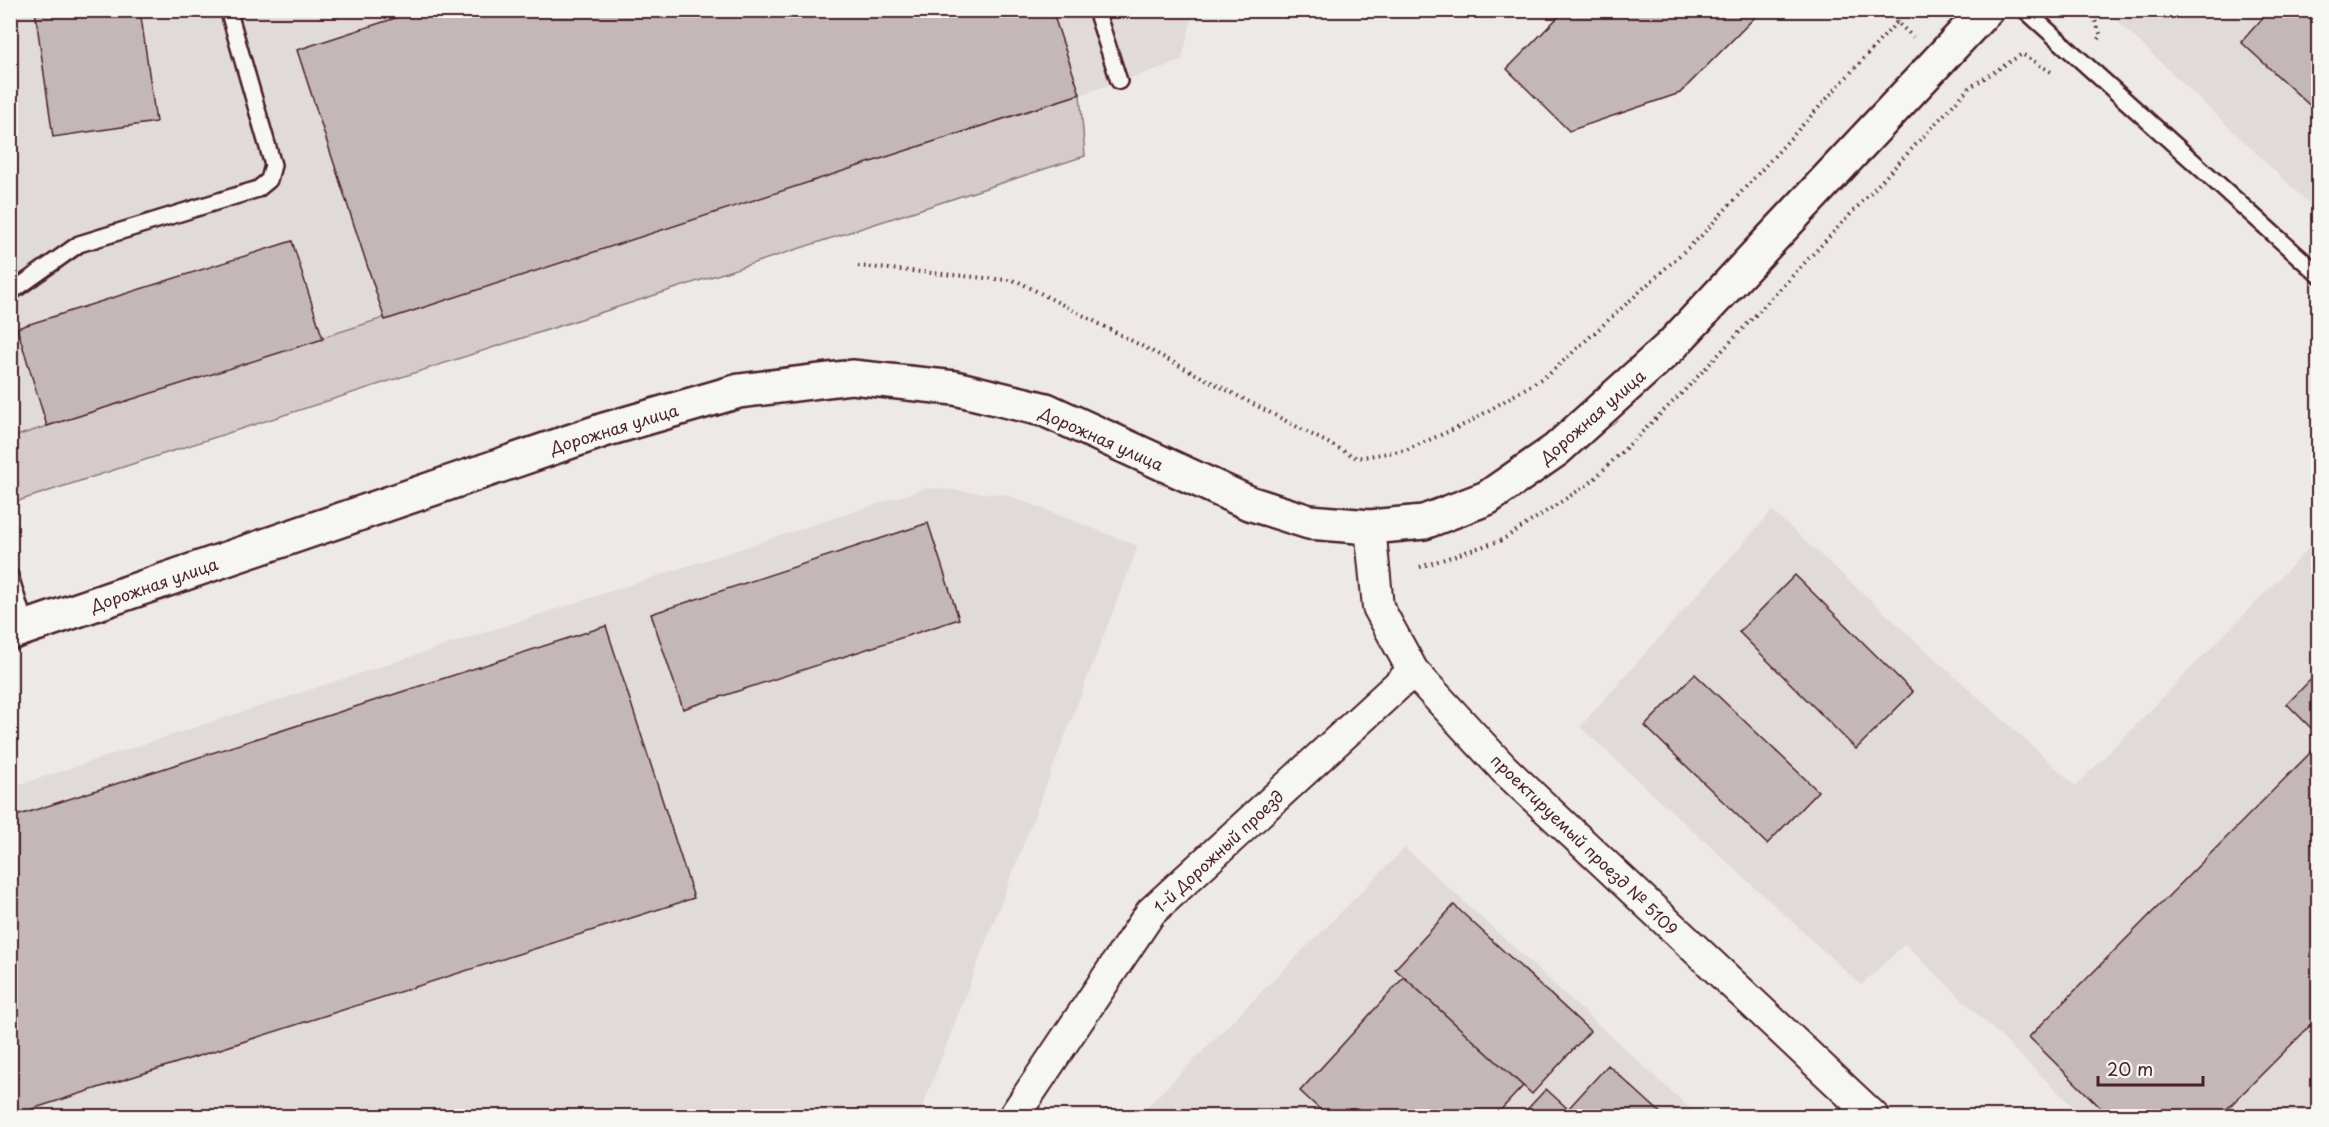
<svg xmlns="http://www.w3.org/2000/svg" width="2329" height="1127" font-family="'Playpen Sans',sans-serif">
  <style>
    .built { fill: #e0dad8 }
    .green { fill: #d4cbca; stroke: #8f757a; stroke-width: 1.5 }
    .building { fill: #c4b7b7; stroke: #4a1f2b; stroke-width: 1.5 }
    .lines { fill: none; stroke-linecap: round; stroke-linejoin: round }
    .lane-casing { stroke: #4a1f2b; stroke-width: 20 }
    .street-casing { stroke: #4a1f2b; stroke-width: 34 }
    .secondary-casing { stroke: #4a1f2b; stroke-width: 38 }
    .path { stroke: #4a1f2b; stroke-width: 4; stroke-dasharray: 1.5 4.5; stroke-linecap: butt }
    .lane { stroke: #f6f6f2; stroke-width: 15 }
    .street { stroke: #f6f6f2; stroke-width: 30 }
    .secondary { stroke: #f6f6f2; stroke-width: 33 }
    .labels { text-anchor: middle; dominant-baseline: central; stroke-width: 5; stroke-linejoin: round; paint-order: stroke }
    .street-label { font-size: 16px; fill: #4a1f2b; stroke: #f6f6f2 }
  </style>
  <rect width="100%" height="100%" fill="#ece9e6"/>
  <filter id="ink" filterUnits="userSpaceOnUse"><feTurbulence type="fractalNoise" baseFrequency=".0167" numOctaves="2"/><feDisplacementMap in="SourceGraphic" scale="12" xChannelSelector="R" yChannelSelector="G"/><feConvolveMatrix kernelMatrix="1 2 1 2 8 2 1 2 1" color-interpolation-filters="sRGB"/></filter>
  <g filter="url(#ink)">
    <path class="built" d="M 11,11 L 1194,11 L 1181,61 L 415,315 L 11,438 Z
      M 2107,11 L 2318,11 L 2318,212 Z
      M 926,488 L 1007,495 L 1138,546 L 919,1116 L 11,1116 L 10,788 Z
      M 1772,511 L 2076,786 L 2318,539 L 2318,1116 L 2083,1116 L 1905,944 L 1861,985 L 1580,727 Z
      M 1405,848 L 1698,1116 L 1138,1116 Z"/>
    <path class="green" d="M 1080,94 L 1085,156 L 15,502 L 11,487 L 10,438 Z"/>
    <path class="building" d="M 35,10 L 140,10 L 156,122 L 53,137 Z
      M 420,10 L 1052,10 L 1080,94 L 385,320 L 297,50 Z
      M 1565,10 L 1762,10 L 1680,93 L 1569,131 L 1507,69 Z
      M 2270,10 L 2318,10 L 2318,113 L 2241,42 Z
      M 292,241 L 323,339 L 47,426 L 17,328 Z
      M 928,523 L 959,619 L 683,709 L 651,614 Z
      M 1795,575 L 1913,692 L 1856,749 L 1739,632 Z
      M 606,626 L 694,898 L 10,1116 L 10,818 Z
      M 2318,672 L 2318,735 L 2287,704 Z
      M 1695,674 L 1818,791 L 1767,844 L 1645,726 Z
      M 2318,745 L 2318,1018 L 2220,1116 L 2109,1116 L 2029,1037 Z
      M 1454,905 L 1590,1031 L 1532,1094 L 1395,969 Z
      M 1404,977 L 1523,1086 L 1495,1116 L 1327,1116 L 1300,1091 Z
      M 1608,1065 L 1664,1116 L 1521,1116 L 1546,1089 L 1568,1109 Z"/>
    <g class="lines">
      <defs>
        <path id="lane" d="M 1096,10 L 1119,81
          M 2025,10 L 2318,274
          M 10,293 L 79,244 L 258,189 L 269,180 L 273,165 L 230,16 L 231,10
          M 10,576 L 26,628"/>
        <path id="street" d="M 1370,527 L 1378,607 L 1413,671 L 1504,769 L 1873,1116
          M 1014,1116 L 1151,912 L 1413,671"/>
        <path id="secondary" d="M 10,633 L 604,430 L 739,391 L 852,377 L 955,388 L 1046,410 L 1249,503 L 1309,522 L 1370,527 L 1424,522 L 1487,498 L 1556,450 L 1671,346 L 1986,10"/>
      </defs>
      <use href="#lane" class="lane-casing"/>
      <use href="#street" class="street-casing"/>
      <use href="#secondary" class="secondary-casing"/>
      <path class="path" d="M 2091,10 L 2101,36 L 2098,40
        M 1897,22 L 1900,10
        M 858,266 L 1017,281 L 1357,458 L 1406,450 L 1468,423 L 1549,374 L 1701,236 L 1897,22 L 1913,37
        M 1420,567 L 1502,540 L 1590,483 L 1687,388 L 1969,88 L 2022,54 L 2051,72"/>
      <use href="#lane" class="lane"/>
      <use href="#street" class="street"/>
      <use href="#secondary" class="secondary"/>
    </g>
  </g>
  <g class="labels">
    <g class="street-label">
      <text transform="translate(1592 416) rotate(-41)">Дорожная улица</text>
      <text transform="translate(614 428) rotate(-17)">Дорожная улица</text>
      <text transform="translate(1102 438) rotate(24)">Дорожная улица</text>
      <text transform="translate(154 584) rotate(-19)">Дорожная улица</text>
      <text transform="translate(1585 844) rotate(44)">проектируемый проезд № 5109</text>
      <text transform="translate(1218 851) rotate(-43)">1-й Дорожный проезд</text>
    </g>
  </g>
  <rect width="2329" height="1127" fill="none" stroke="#f6f6f2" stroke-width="36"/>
  <rect x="18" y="18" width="2293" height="1091" fill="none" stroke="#4a1f2b" stroke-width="2" filter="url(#ink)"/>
  <path d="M2098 1076v9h105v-9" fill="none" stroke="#4a1f2b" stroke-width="3"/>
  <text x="2107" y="1076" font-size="18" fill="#4a1f2b" stroke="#f6f6f2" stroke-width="4.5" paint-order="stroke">20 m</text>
</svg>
